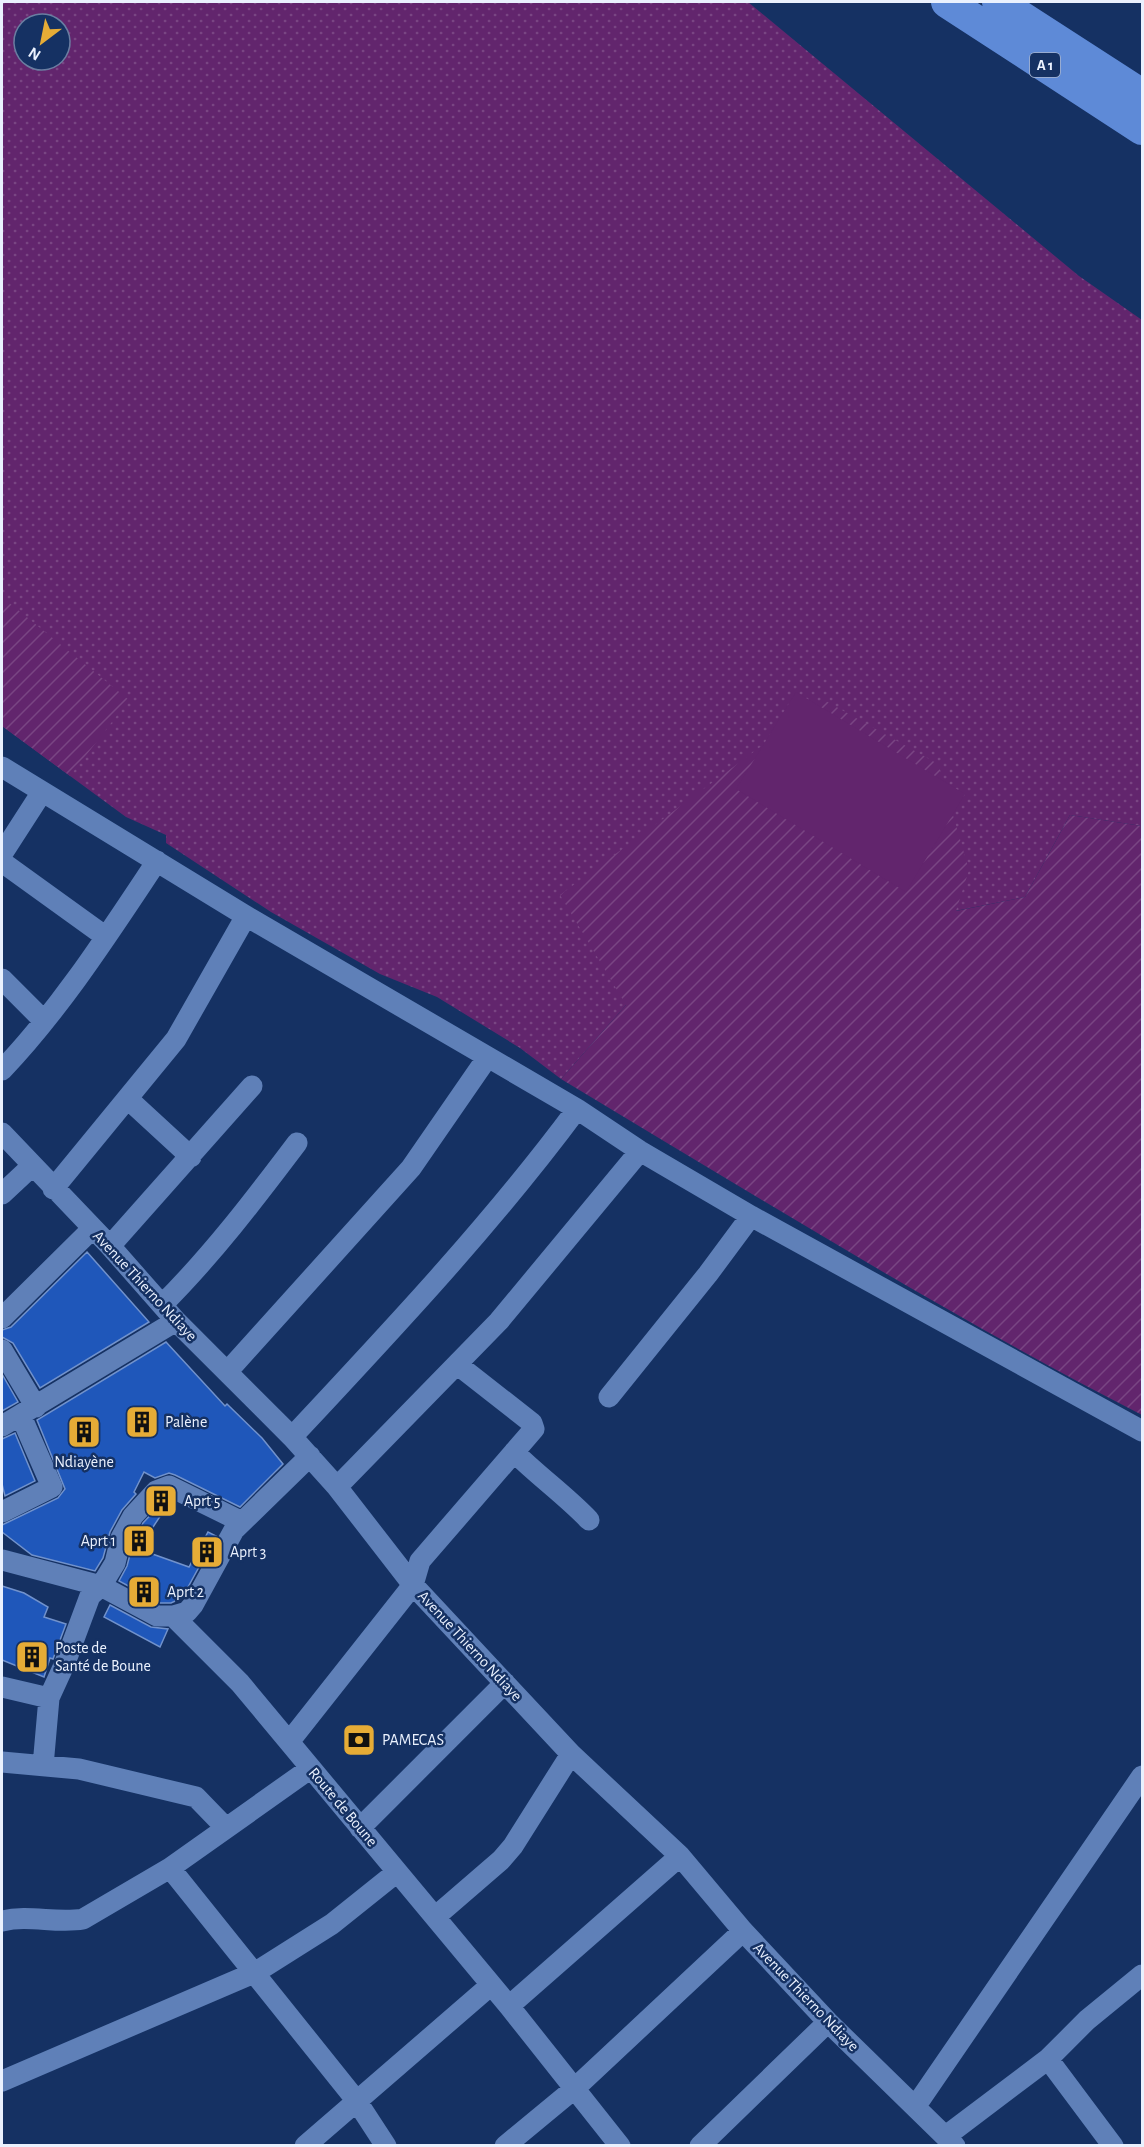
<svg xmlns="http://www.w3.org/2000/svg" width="1144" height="2147" font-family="'Alegreya Sans',sans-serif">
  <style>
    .grass { fill: url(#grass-dots); fill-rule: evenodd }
    .garden { fill: url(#garden-furrows) }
    .pitch { fill: #62256d }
    .building { fill: #1f57ba; stroke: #7192cc; stroke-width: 1.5 }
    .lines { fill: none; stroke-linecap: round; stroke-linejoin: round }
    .minor { stroke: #5f80b8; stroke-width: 21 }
    .highway { stroke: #5e8ad7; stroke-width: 32 }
    .labels { text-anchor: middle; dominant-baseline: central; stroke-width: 5; stroke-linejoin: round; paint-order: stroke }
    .shield { fill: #153163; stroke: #aab7d0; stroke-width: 1.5 }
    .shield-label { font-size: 15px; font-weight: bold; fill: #eaf1fe }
    .street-label { font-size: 16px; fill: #eaf1fe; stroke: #153163 }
    .poi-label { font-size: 16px; fill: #eaf1fe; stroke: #153163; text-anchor: start }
  </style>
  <defs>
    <pattern id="grass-dots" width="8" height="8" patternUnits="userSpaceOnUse" patternTransform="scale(1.5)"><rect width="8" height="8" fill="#62256d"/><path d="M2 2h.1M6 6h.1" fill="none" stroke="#794583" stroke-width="1.8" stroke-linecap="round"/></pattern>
    <pattern id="garden-furrows" width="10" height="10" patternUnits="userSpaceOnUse" patternTransform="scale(1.5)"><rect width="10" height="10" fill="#62256d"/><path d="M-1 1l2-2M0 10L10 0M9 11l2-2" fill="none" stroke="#794583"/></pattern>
  </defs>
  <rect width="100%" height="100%" fill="#153163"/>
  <path class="grass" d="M 2,2 L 748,2 L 1079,276 L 1142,320 L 1142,826 L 1070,815 L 1025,897 L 955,911 L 626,1005 L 561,1079 L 520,1048 L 437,997 L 380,974 L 271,912 L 166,843 L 166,835 L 126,817 L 2,726 ZM 24,24 L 60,24 L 60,60 L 24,60 Z"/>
  <path class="garden" d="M 2,597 L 129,700 L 70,776 L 2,726 Z
    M 824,700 L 938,764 L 969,870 L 956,911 L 1025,897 L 1070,815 L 1142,826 L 1142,1415 C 943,1313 753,1194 561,1079 L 626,1005 L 560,895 Z"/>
  <path class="pitch" d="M 796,692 L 965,794 L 906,892 L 736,789 Z"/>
  <path class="building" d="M 87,1252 L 149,1322 L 40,1388 L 13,1343 L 2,1337 L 2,1330 L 11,1327 Z
    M 166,1342 L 225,1406 L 227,1404 L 262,1438 L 283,1464 L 240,1507 L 175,1475 L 169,1473 L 155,1478 L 144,1472 L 134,1492 L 136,1494 L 122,1510 L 110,1532 L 103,1558 L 95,1571 L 32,1555 L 2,1532 L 2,1525 L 58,1498 L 65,1489 L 37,1420 Z
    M 2,1374 L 18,1402 L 2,1411 Z
    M 15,1433 L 35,1481 L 5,1496 L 2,1484 L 2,1439 Z
    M 159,1506 L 165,1509 L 153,1527 L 144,1551 L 189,1567 L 208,1532 L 216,1536 L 182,1598 L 171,1603 L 160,1603 L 119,1581 L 127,1566 L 133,1543 L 143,1523 Z
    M 2,1586 L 24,1593 L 48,1607 L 44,1617 L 66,1624 L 53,1659 L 50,1658 L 44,1677 L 2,1660 Z
    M 110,1605 L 151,1627 L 168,1629 L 160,1647 L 104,1617 Z"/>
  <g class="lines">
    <path class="minor" d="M 2,767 L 246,916 L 577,1109 L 640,1151 L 751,1216 L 1142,1431
      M 2,854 L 42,792
      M 2,862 L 106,937
      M 2,979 L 44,1021
      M 2,1070 C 61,1008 109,933 157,861
      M 128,1099 L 191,1157
      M 2,1133 L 110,1246 L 176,1321 L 292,1437 L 337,1487 L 413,1585 L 571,1754 L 680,1856 L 743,1931 L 828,2022 L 955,2146
      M 53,1189 L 176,1039 L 246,916
      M 2,1194 L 32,1166
      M 110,1246 L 252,1086
      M 162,1305 C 212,1255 254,1200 297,1143
      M 2,1318 L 92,1229
      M 2,1350 L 36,1407
      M 228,1371 L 411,1168 L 487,1058
      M 609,1397 L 708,1274 L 751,1216
      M 2,1426 L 176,1321
      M 292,1437 C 391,1331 491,1225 577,1109
      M 514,1452 C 538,1476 565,1495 589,1520
      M 337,1487 L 499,1321 L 640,1151
      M 2,1512 L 52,1487 L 21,1416
      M 2,1560 L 101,1586 L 157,1616 L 173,1616 L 240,1683 L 509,2006 L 620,2146
      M 173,1616 L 187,1612 L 193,1605 L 234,1530 L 310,1456
      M 2,1687 L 49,1698
      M 289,1742 L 413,1585 L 420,1561 L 534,1429 L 532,1423 L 458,1365
      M 2,1762 L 79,1769 L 196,1797 L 226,1828
      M 43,1766 L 49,1698 L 65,1663 L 90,1596 L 101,1586 L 115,1563 L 121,1538 L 133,1516 L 156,1491 L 169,1486 L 242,1522
      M 360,1828 L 505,1683
      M 170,1868 L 356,2100 L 386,2146
      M 435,1917 L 501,1860 L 513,1846 L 571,1754
      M 2,1921 C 29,1914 56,1924 83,1919 L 170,1868 L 311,1768
      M 509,2006 L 680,1856
      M 1048,2059 L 1113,2146
      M 2,2081 L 256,1972 L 332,1924 L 397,1872
      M 915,2107 L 1142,1776
      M 946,2136 L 1048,2059 L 1087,2020 L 1142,1975
      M 305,2146 L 491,1985
      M 505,2146 L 574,2089 L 743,1931
      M 700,2146 L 828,2022"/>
    <path class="highway" d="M 947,2 L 1142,129
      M 998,2 L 1142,95"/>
  </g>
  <defs>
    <symbol id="building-square" viewBox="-11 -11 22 22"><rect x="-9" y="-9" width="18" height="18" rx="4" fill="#e6ac36" stroke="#153163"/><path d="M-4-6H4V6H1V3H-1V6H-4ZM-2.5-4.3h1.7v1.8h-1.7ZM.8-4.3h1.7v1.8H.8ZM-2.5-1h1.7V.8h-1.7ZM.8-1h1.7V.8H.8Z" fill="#111"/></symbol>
    <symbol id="bank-square" viewBox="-11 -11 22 22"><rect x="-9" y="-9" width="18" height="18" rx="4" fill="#e6ac36" stroke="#153163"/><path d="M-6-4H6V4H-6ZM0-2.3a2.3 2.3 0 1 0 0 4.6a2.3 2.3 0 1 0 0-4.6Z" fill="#111"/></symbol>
  </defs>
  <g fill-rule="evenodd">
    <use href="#building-square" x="123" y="1403" width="38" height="38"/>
    <use href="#building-square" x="65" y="1413" width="38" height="38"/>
    <use href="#building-square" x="142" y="1482" width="38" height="38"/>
    <use href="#building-square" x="120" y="1522" width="38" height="38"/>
    <use href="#building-square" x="188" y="1533" width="38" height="38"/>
    <use href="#building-square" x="125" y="1573" width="38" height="38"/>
    <use href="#building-square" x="13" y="1638" width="38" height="38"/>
    <use href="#bank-square" x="340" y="1721" width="38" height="38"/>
  </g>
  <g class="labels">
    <rect class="shield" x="1030" y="53" width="30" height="24" rx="4.5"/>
    <g class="shield-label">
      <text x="1045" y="65">A 1</text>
    </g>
    <g class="street-label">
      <text transform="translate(145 1286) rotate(47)">Avenue Thierno Ndiaye</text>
      <text transform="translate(470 1646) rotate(47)">Avenue Thierno Ndiaye</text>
      <text transform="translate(343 1807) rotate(50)">Route de Boune</text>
      <text transform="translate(806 1997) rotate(46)">Avenue Thierno Ndiaye</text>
    </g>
    <g class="poi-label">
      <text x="165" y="1422">Palène</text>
      <text x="84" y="1462" text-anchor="middle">Ndiayène</text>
      <text x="184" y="1501">Aprt 5</text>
      <text x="116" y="1541" text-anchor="end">Aprt 1</text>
      <text x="230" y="1552">Aprt 3</text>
      <text x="167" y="1592">Aprt 2</text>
      <text x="55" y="1648">Poste de<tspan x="55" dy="18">Santé de Boune</tspan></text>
      <text x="382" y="1740">PAMECAS</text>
    </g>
  </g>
  <rect width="1144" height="2147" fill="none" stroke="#eaf1fe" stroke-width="6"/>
  <g transform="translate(42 42) rotate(212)"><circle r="28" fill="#153163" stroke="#6a7ea1" stroke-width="1.5"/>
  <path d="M0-4.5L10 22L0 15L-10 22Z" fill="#e6ac36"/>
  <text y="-9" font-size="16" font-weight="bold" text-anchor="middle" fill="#eaf1fe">N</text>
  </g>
</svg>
